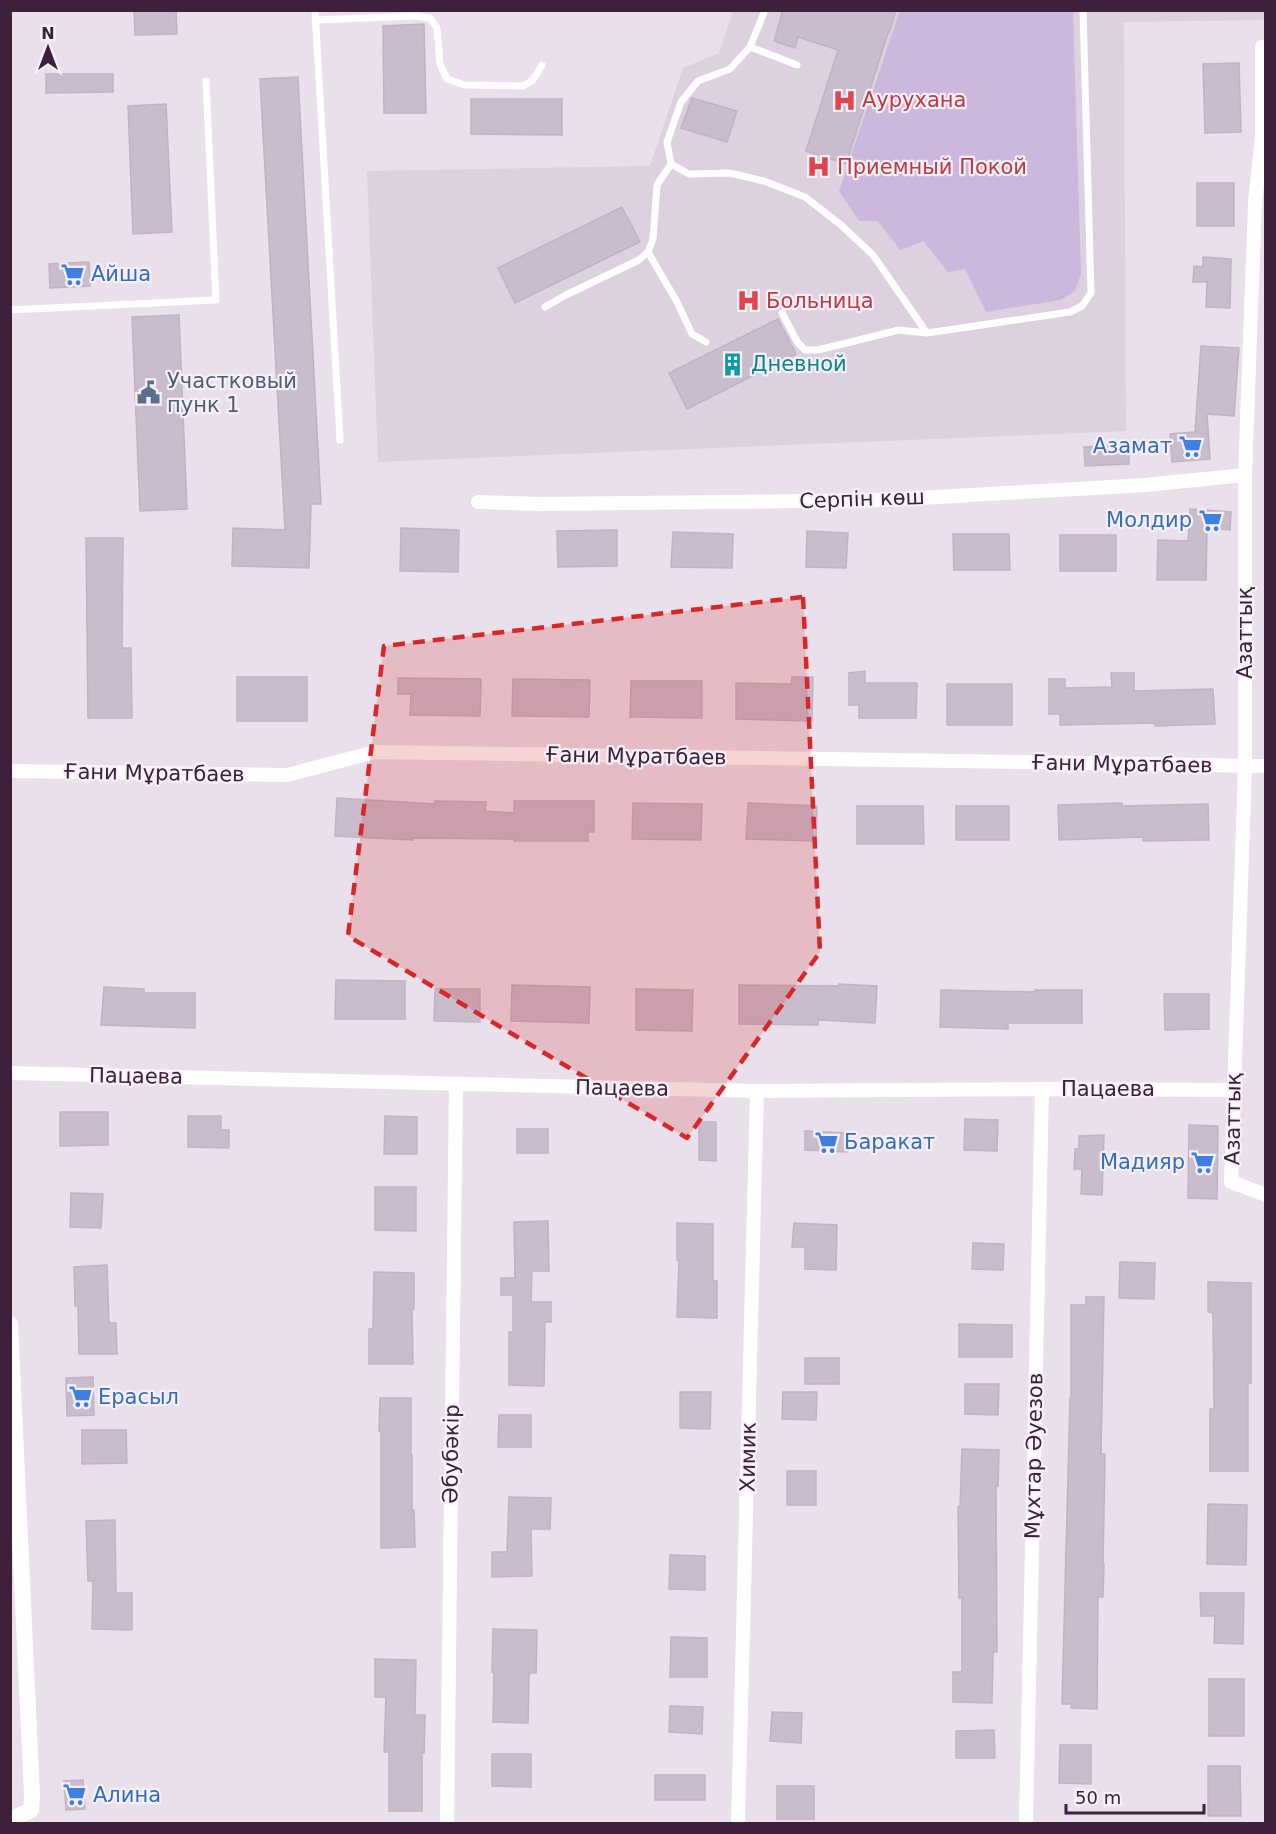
<svg xmlns="http://www.w3.org/2000/svg" width="1276" height="1834" font-family="'DejaVu Sans',sans-serif">
  <style>
    .built { fill: #ddd1df }
    .green { fill: #ccb8dd }
    .building { fill: #c9bccc; stroke: #c2b2c5; stroke-width: 1.5 }
    .lines { fill: none; stroke-linecap: round; stroke-linejoin: round }
    .service { stroke: #fff; stroke-width: 7 }
    .minor { stroke: #fff; stroke-width: 14 }
    .tertiary { stroke: #fff; stroke-width: 16 }
    .marked { fill: #d62828; fill-opacity: 0.2; stroke: #d62828; stroke-width: 4.5; stroke-dasharray: 12 8; stroke-linejoin: round }
    .labels { text-anchor: middle; dominant-baseline: central; stroke-width: 4.5; stroke-linejoin: round; paint-order: stroke }
    .health-label { font-size: 21px; fill: #be3a42; stroke: #f6f0f8; text-anchor: start }
    .shop-label { font-size: 21px; fill: #366cbe; stroke: #f6f0f8; text-anchor: start }
    .culture-label { font-size: 21px; fill: #0d838f; stroke: #f6f0f8; text-anchor: start }
    .service-label { font-size: 21px; fill: #4e5e75; stroke: #f6f0f8; text-anchor: start }
    .street-label { font-size: 21px; fill: #3c203c; stroke: #f6f0f8 }
  </style>
  <rect width="100%" height="100%" fill="#e9e0eb"/>
  <path class="built" d="M 733,11 L 1265,11 L 1265,20 L 1124,22 L 1126,431 L 378,462 L 367,171 L 650,166 L 683,68 L 719,53 Z"/>
  <path class="green" d="M 900,11 L 1073,11 L 1081,273 L 1075,291 L 1060,300 L 986,312 L 965,269 L 948,272 L 923,241 L 900,250 L 878,221 L 859,221 L 839,191 Z"/>
  <path class="building" d="M 134,10 L 176,10 L 177,34 L 135,35 Z
    M 783,10 L 896,10 L 889,33 L 888,33 L 846,164 L 806,151 L 838,50 L 798,37 L 795,48 L 774,41 Z
    M 424,24 L 426,113 L 384,113 L 383,26 Z
    M 1239,63 L 1241,132 L 1205,133 L 1203,64 Z
    M 46,74 L 113,74 L 113,92 L 46,93 Z
    M 298,77 L 321,504 L 311,504 L 309,568 L 232,566 L 233,528 L 285,530 L 260,79 Z
    M 692,98 L 737,111 L 727,142 L 681,128 Z
    M 471,99 L 562,99 L 562,135 L 471,134 Z
    M 166,104 L 172,232 L 133,234 L 128,106 Z
    M 1197,183 L 1234,183 L 1234,226 L 1197,226 Z
    M 622,207 L 640,242 L 515,303 L 498,268 Z
    M 1203,257 L 1231,259 L 1230,308 L 1206,307 L 1207,282 L 1193,282 L 1194,266 L 1203,267 Z
    M 89,262 L 90,286 L 50,288 L 49,264 Z
    M 179,315 L 187,509 L 140,511 L 132,317 Z
    M 778,319 L 796,354 L 687,409 L 669,373 Z
    M 1201,346 L 1239,348 L 1234,416 L 1207,414 L 1210,459 L 1172,462 L 1170,434 L 1195,432 Z
    M 1129,445 L 1129,464 L 1085,466 L 1084,447 Z
    M 1190,509 L 1231,512 L 1230,530 L 1207,528 L 1206,580 L 1157,580 L 1158,540 L 1188,541 Z
    M 401,528 L 459,530 L 458,572 L 400,571 Z
    M 617,530 L 617,566 L 558,567 L 557,531 Z
    M 807,531 L 848,533 L 846,568 L 806,567 Z
    M 673,532 L 733,534 L 732,568 L 671,567 Z
    M 953,534 L 1009,534 L 1010,570 L 954,570 Z
    M 1060,535 L 1116,535 L 1116,571 L 1060,571 Z
    M 86,538 L 123,538 L 122,648 L 131,648 L 132,718 L 88,718 Z
    M 865,671 L 865,683 L 917,683 L 916,718 L 859,718 L 859,705 L 849,705 L 849,673 Z
    M 1111,673 L 1134,673 L 1134,691 L 1213,689 L 1215,724 L 1155,726 L 1155,723 L 1060,725 L 1060,714 L 1049,714 L 1049,679 L 1065,679 L 1065,688 L 1112,687 Z
    M 237,677 L 307,677 L 307,721 L 237,721 Z
    M 792,677 L 813,677 L 812,721 L 736,719 L 736,683 L 791,684 Z
    M 398,678 L 481,679 L 480,716 L 410,715 L 411,694 L 398,694 Z
    M 513,679 L 590,680 L 589,717 L 512,716 Z
    M 631,681 L 702,681 L 702,718 L 630,717 Z
    M 947,684 L 1012,684 L 1012,725 L 947,725 Z
    M 337,798 L 435,804 L 435,801 L 486,802 L 485,811 L 514,813 L 514,801 L 594,801 L 594,832 L 588,832 L 588,841 L 514,841 L 514,839 L 413,838 L 413,840 L 335,836 Z
    M 633,803 L 702,804 L 701,840 L 632,839 Z
    M 748,803 L 817,806 L 816,841 L 746,839 Z
    M 1122,803 L 1122,806 L 1208,804 L 1209,840 L 1143,841 L 1143,837 L 1059,840 L 1058,805 Z
    M 857,806 L 923,806 L 924,844 L 857,844 Z
    M 956,806 L 1009,806 L 1009,840 L 956,840 Z
    M 336,980 L 405,981 L 405,1019 L 335,1019 Z
    M 839,984 L 877,986 L 875,1023 L 818,1020 L 818,1025 L 739,1024 L 739,985 L 839,986 Z
    M 512,985 L 590,987 L 589,1023 L 511,1021 Z
    M 104,987 L 144,989 L 144,993 L 195,993 L 195,1028 L 101,1025 Z
    M 435,989 L 480,989 L 480,1022 L 434,1021 Z
    M 636,989 L 693,990 L 692,1031 L 636,1030 Z
    M 941,990 L 1035,992 L 1035,990 L 1082,990 L 1082,1023 L 1008,1023 L 1008,1029 L 940,1027 Z
    M 1164,994 L 1209,994 L 1209,1029 L 1165,1030 Z
    M 60,1112 L 108,1112 L 108,1145 L 60,1146 Z
    M 188,1116 L 221,1116 L 221,1130 L 229,1130 L 229,1148 L 188,1147 Z
    M 385,1116 L 417,1117 L 417,1154 L 384,1154 Z
    M 965,1119 L 998,1120 L 997,1151 L 964,1150 Z
    M 699,1122 L 716,1122 L 716,1161 L 699,1160 Z
    M 1189,1125 L 1218,1126 L 1217,1199 L 1188,1198 Z
    M 517,1129 L 548,1129 L 548,1153 L 517,1153 Z
    M 805,1131 L 848,1133 L 847,1152 L 805,1150 Z
    M 1104,1135 L 1102,1195 L 1081,1194 L 1082,1169 L 1074,1169 L 1075,1149 L 1079,1149 L 1079,1136 Z
    M 375,1187 L 416,1187 L 416,1231 L 375,1230 Z
    M 71,1193 L 103,1194 L 101,1228 L 70,1227 Z
    M 548,1221 L 549,1271 L 532,1271 L 531,1302 L 551,1302 L 551,1322 L 545,1322 L 544,1386 L 509,1385 L 509,1332 L 513,1332 L 513,1295 L 501,1295 L 501,1278 L 515,1278 L 514,1222 Z
    M 677,1223 L 713,1224 L 713,1281 L 717,1281 L 717,1318 L 677,1317 L 679,1260 L 677,1260 Z
    M 794,1223 L 837,1225 L 836,1270 L 805,1269 L 805,1247 L 792,1247 Z
    M 973,1243 L 1004,1244 L 1003,1270 L 972,1269 Z
    M 1120,1262 L 1155,1263 L 1154,1299 L 1119,1298 Z
    M 107,1265 L 109,1323 L 116,1323 L 117,1354 L 79,1354 L 78,1306 L 75,1306 L 74,1267 Z
    M 374,1272 L 414,1273 L 414,1309 L 412,1309 L 413,1364 L 369,1364 L 369,1329 L 373,1329 Z
    M 1208,1282 L 1251,1283 L 1251,1383 L 1248,1383 L 1248,1471 L 1210,1471 L 1210,1409 L 1214,1409 L 1213,1313 L 1208,1312 Z
    M 1086,1297 L 1104,1297 L 1101,1454 L 1105,1454 L 1103,1564 L 1104,1564 L 1103,1597 L 1098,1597 L 1097,1709 L 1071,1708 L 1071,1704 L 1062,1704 L 1070,1398 L 1071,1398 L 1071,1305 L 1086,1305 Z
    M 959,1324 L 1012,1325 L 1012,1357 L 959,1357 Z
    M 805,1358 L 839,1358 L 839,1384 L 805,1384 Z
    M 93,1377 L 94,1415 L 67,1416 L 66,1378 Z
    M 965,1384 L 999,1384 L 998,1415 L 965,1414 Z
    M 680,1392 L 711,1392 L 710,1429 L 680,1428 Z
    M 783,1392 L 817,1392 L 816,1420 L 782,1419 Z
    M 380,1398 L 411,1398 L 411,1455 L 412,1455 L 412,1510 L 414,1510 L 415,1547 L 381,1548 L 381,1431 L 379,1431 Z
    M 499,1415 L 531,1415 L 531,1447 L 498,1447 Z
    M 82,1430 L 126,1430 L 127,1463 L 82,1464 Z
    M 962,1449 L 999,1450 L 998,1486 L 996,1486 L 997,1652 L 993,1652 L 992,1703 L 953,1702 L 953,1672 L 962,1672 L 962,1598 L 959,1598 L 958,1507 L 960,1507 Z
    M 787,1471 L 816,1471 L 816,1505 L 787,1505 Z
    M 509,1497 L 551,1498 L 550,1529 L 531,1529 L 532,1576 L 492,1577 L 492,1552 L 507,1552 Z
    M 1208,1504 L 1247,1505 L 1246,1565 L 1207,1564 Z
    M 115,1520 L 116,1593 L 132,1593 L 132,1630 L 92,1629 L 93,1581 L 88,1581 L 86,1521 Z
    M 670,1555 L 705,1556 L 705,1590 L 669,1589 Z
    M 1200,1593 L 1244,1593 L 1243,1644 L 1214,1643 L 1215,1616 L 1201,1616 Z
    M 493,1629 L 537,1630 L 536,1673 L 529,1673 L 528,1723 L 493,1722 L 494,1672 L 492,1672 Z
    M 671,1637 L 707,1638 L 707,1677 L 670,1677 Z
    M 375,1659 L 416,1660 L 415,1715 L 425,1715 L 424,1753 L 422,1753 L 422,1811 L 389,1811 L 389,1752 L 384,1752 L 386,1697 L 375,1697 Z
    M 1209,1679 L 1244,1679 L 1244,1736 L 1209,1736 Z
    M 670,1706 L 703,1707 L 702,1734 L 669,1732 Z
    M 772,1712 L 802,1713 L 801,1743 L 770,1741 Z
    M 994,1730 L 995,1758 L 956,1758 L 956,1731 Z
    M 1060,1745 L 1091,1745 L 1091,1784 L 1059,1783 Z
    M 492,1754 L 531,1754 L 531,1787 L 492,1786 Z
    M 1208,1766 L 1240,1766 L 1241,1816 L 1208,1816 Z
    M 655,1775 L 705,1775 L 705,1800 L 655,1800 Z
    M 83,1780 L 85,1809 L 66,1810 L 64,1781 Z
    M 777,1786 L 814,1786 L 814,1819 L 777,1819 Z"/>
  <g class="lines">
    <path class="service" d="M 315,10 L 340,440
      M 765,10 L 750,47 L 730,69 L 698,81 L 681,102 L 667,142 L 671,164 L 689,174 L 730,173 L 764,181 L 805,197 L 841,225 L 873,255 L 927,333 L 1070,312 L 1082,306 L 1091,293 L 1083,10
      M 315,20 L 416,16 L 430,18 L 437,28 L 440,64 L 447,79 L 465,85 L 523,86 L 533,80 L 542,65
      M 750,47 L 797,65
      M 648,252 L 677,302 L 692,334 L 706,342
      M 545,307 L 566,295 L 639,260 L 648,252 L 653,239 L 657,185 L 671,164
      M 10,310 L 216,300 L 206,81
      M 782,313 L 798,343 L 805,350 L 818,350 L 899,330 L 927,333"/>
    <path class="minor" d="M 1262,47 L 1262,135 L 1255,203 L 1245,475 L 1245,766 L 1231,1182 L 1266,1195
      M 478,502 L 541,504 L 886,500 L 1145,485 L 1245,475
      M 10,771 L 287,775 L 375,752 L 1266,766
      M 10,1073 L 757,1091 L 1042,1089 L 1233,1090
      M 447,1824 L 456,1084
      M 738,1824 L 757,1091
      M 1026,1824 L 1042,1089"/>
    <path class="tertiary" d="M 10,1324 L 32,1795 L 31,1810 L 10,1820"/>
  </g>
  <path class="marked" d="M 803,597 L 820,952 L 687,1138 L 348,936 L 384,646 Z"/>
  <defs>
    <symbol id="hospital-bare" viewBox="-9 -9 18 18"><path d="M-5-5h3v3.5h4V-5h3V5h-3V1.5h-4V5h-3Z" fill="#e0444e" stroke="#f6f0f8" stroke-width="2.5" paint-order="stroke"/></symbol>
    <symbol id="supermarket-bare" viewBox="-9 -9 18 18"><path d="M-6-5.5h2.5l.6 2H6L4.5 2H-2.5L-4.4-4H-6ZM-1.5 3.2a1.3 1.3 0 1 0 .1 0ZM3 3.2a1.3 1.3 0 1 0 .1 0Z" fill="#3f7fe0" stroke="#f6f0f8" stroke-width="2.5" paint-order="stroke"/></symbol>
    <symbol id="building-bare" viewBox="-9 -9 18 18"><path d="M-4-6H4V6H1V3H-1V6H-4ZM-2.5-4.3h1.7v1.8h-1.7ZM.8-4.3h1.7v1.8H.8ZM-2.5-1h1.7V.8h-1.7ZM.8-1h1.7V.8H.8Z" fill="#0f9aa8" stroke="#f6f0f8" stroke-width="2.5" paint-order="stroke"/></symbol>
    <symbol id="civic-bare" viewBox="-9 -9 18 18"><path d="M-.6-6.5H3V-4.5H.6V-3L4-1V1h2V6H-6V1h2V-1L-.6-3ZM-1.2 2.5V6h2.4V2.5Z" fill="#5c6f8a" stroke="#f6f0f8" stroke-width="2.5" paint-order="stroke"/></symbol>
  </defs>
  <g fill-rule="evenodd">
    <use href="#hospital-bare" x="828" y="84" width="33" height="33"/>
    <use href="#hospital-bare" x="802" y="150" width="33" height="33"/>
    <use href="#supermarket-bare" x="56" y="258" width="33" height="33"/>
    <use href="#hospital-bare" x="732" y="284" width="33" height="33"/>
    <use href="#building-bare" x="716" y="348" width="33" height="33"/>
    <use href="#civic-bare" x="132" y="376" width="33" height="33"/>
    <use href="#supermarket-bare" x="1174" y="430" width="33" height="33"/>
    <use href="#supermarket-bare" x="1194" y="504" width="33" height="33"/>
    <use href="#supermarket-bare" x="810" y="1126" width="33" height="33"/>
    <use href="#supermarket-bare" x="1186" y="1146" width="33" height="33"/>
    <use href="#supermarket-bare" x="64" y="1380" width="33" height="33"/>
    <use href="#supermarket-bare" x="58" y="1778" width="33" height="33"/>
  </g>
  <g class="labels">
    <g class="health-label">
      <text x="862" y="100">Аурухана</text>
      <text x="837" y="167">Приемный Покой</text>
      <text x="766" y="301">Больница</text>
    </g>
    <g class="shop-label">
      <text x="91" y="274">Айша</text>
      <text x="1172" y="446" text-anchor="end">Азамат</text>
      <text x="1192" y="520" text-anchor="end">Молдир</text>
      <text x="844" y="1142">Баракат</text>
      <text x="1185" y="1162" text-anchor="end">Мадияр</text>
      <text x="98" y="1397">Ерасыл</text>
      <text x="93" y="1795">Алина</text>
    </g>
    <g class="culture-label">
      <text x="751" y="364">Дневной</text>
    </g>
    <g class="service-label">
      <text x="167" y="381">Участковый<tspan x="167" dy="24">пунк 1</tspan></text>
    </g>
    <g class="street-label">
      <text transform="translate(862 499) rotate(-2)">Серпін көш</text>
      <text transform="translate(1245 633) rotate(-90)">Азаттық</text>
      <text transform="translate(636 756) rotate(1)">Ғани Мұратбаев</text>
      <text transform="translate(1122 764) rotate(1)">Ғани Мұратбаев</text>
      <text transform="translate(154 773) rotate(1)">Ғани Мұратбаев</text>
      <text transform="translate(136 1076) rotate(1)">Пацаева</text>
      <text transform="translate(622 1088) rotate(1)">Пацаева</text>
      <text x="1108" y="1089">Пацаева</text>
      <text transform="translate(1233 1119) rotate(-89)">Азаттық</text>
      <text transform="translate(451 1454) rotate(-89)">Әбубәкір</text>
      <text transform="translate(1034 1456) rotate(-89)">Мұхтар Әуезов</text>
      <text transform="translate(748 1457) rotate(-89)">Химик</text>
    </g>
  </g>
  <rect width="1276" height="1834" fill="none" stroke="#3c203c" stroke-width="24"/>
  <g transform="translate(48 48)" stroke="#f6f0f8" stroke-width="4.5" paint-order="stroke">
  <path d="M0-4.5L10 22L0 15L-10 22Z" fill="#3c203c"/>
  <text y="-9" font-size="16" font-weight="bold" text-anchor="middle" fill="#3c203c">N</text>
  </g>
  <path d="M1066 1804v9h138v-9" fill="none" stroke="#3c203c" stroke-width="3"/>
  <text x="1075" y="1804" font-size="18" fill="#3c203c" stroke="#f6f0f8" stroke-width="4.5" paint-order="stroke">50 m</text>
</svg>
